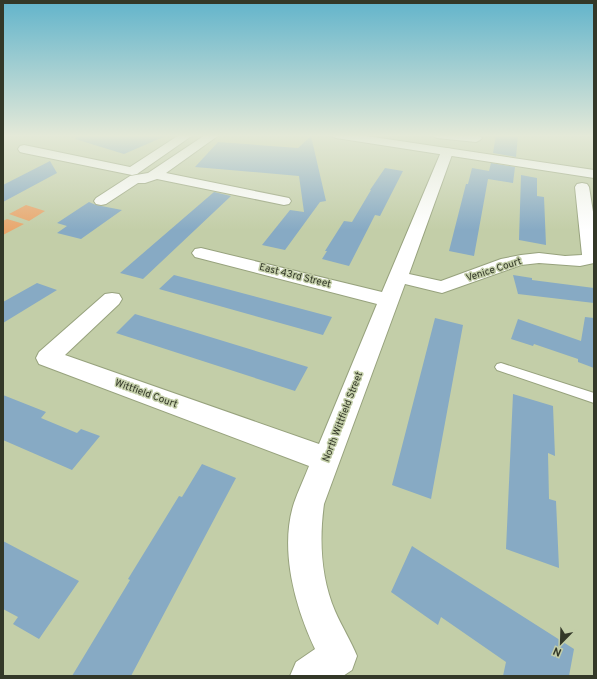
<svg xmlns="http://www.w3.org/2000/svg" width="597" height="679" font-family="Overpass,sans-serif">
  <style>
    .green { fill: #e9a76e }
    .building { fill: #87aac4 }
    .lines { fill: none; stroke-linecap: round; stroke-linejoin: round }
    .service-casing { stroke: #97a27d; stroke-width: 2 }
    .minor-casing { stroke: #97a27d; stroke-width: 2 }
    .tertiary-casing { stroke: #97a27d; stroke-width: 2 }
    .service { fill: #fff; fill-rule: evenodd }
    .minor { fill: #fff; fill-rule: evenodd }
    .tertiary { fill: #fff; fill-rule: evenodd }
    .labels { text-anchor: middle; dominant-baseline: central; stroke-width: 3; stroke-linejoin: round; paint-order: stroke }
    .street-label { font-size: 10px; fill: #333828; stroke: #c3cea8 }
  </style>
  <rect width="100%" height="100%" fill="#c3cea8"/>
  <path class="green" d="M 26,205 L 45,211 L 29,221 L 9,214 Z
    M 7,219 L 24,224 L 3,235 L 3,221 Z"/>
  <path class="building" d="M 76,135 L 168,135 L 124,154 L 75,139 Z
    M 496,135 L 518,135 L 516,157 L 493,153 Z
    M 311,136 L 326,201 L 320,202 L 285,250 L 262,245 L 290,210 L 304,212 L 299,176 L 195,167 L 218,142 L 298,148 Z
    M 50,161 L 57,173 L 3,202 L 3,185 Z
    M 491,163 L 515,167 L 513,183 L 488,179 L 474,256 L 449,251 L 466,184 L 468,184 L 472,168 L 489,171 Z
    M 385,168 L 403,171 L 380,216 L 375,215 L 349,266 L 322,259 L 327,251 L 325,251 L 344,221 L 352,222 L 371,190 L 370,190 Z
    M 521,175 L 537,178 L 537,196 L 544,197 L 546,245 L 519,240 Z
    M 214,192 L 231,196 L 143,279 L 120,273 Z
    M 89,202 L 96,205 L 122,210 L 81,239 L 57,233 L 67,226 L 57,223 Z
    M 174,275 L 332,317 L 323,335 L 159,289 Z
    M 513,275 L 532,278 L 532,280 L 594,288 L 594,303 L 518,294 Z
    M 37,283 L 57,290 L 3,323 L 3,302 Z
    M 135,314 L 308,367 L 295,391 L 116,333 Z
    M 585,317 L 594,318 L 594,368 L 578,362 L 578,359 L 534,344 L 533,346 L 511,339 L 518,319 L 581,341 Z
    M 435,318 L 463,325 L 431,499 L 392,485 Z
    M 513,394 L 553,406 L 555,456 L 548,453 L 549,499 L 556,501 L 559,568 L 506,549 Z
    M 3,395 L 46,412 L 41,418 L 77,433 L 81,429 L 100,436 L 72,470 L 3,440 Z
    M 202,464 L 236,478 L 131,676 L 72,676 L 130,580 L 128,579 L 179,496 L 182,497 Z
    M 3,541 L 79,581 L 39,639 L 13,624 L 18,617 L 3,609 Z
    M 412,546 L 574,649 L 569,676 L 503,676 L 506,662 L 441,617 L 438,625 L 391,592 Z"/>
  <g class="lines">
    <defs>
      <path id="service" d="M 501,363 L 594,393 L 594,403 L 497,370 L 495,367 L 497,364 Z"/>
      <path id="minor" d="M 179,135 L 193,135 L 137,174 L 132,175 L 24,153 L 20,152 L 18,149 L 20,146 L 24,145 L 130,167 Z
        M 205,135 L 219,135 L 166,173 L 289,198 L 291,201 L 289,204 L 284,205 L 157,179 L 145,183 L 138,183 L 106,204 L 101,205 L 96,204 L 94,201 L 96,198 L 130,176 L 148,173 Z
        M 431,135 L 479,135 L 482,138 L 480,140 L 476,142 L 437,138 Z
        M 447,148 L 451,149 L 453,152 L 409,274 L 441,281 L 501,259 L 521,255 L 539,253 L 565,256 L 582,255 L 575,187 L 577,184 L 582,183 L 587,184 L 589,187 L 594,218 L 594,263 L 580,266 L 539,263 L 521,265 L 442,293 L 405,284 L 324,504 C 319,540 321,578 335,611 C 342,627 351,641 357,656 L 352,670 L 343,676 L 290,676 L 296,662 L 315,649 C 295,607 279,549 294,503 C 298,491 304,479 309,466 L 39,364 L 36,358 L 39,352 L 105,294 L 112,293 L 119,294 L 122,299 L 119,304 L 65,355 L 319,444 L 377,304 L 195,257 L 192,253 L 195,249 L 201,248 L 382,292 L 441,152 L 443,149 Z"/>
      <path id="tertiary" d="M 330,135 L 360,135 L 594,170 L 594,178 L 336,138 Z"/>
    </defs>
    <use href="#service" class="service-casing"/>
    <use href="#minor" class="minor-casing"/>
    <use href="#tertiary" class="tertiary-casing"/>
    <use href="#service" class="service"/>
    <use href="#minor" class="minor"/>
    <use href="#tertiary" class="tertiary"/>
  </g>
  <linearGradient id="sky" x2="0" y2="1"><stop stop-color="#62b4cb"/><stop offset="0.59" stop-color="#e4e9d8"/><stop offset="1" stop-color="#e4e9d8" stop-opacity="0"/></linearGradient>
  <rect width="597" height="230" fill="url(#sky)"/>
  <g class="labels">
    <g class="street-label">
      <text transform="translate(494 270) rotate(-18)">Venice Court</text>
      <text transform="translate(295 276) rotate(14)">East 43rd Street</text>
      <text transform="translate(146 394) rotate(20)">Wittfield Court</text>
      <text transform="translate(343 417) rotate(-69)">North Wittfield Street</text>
    </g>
  </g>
  <rect width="597" height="679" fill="none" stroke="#333828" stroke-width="8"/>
  <g transform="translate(561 643) rotate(203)" stroke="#c3cea8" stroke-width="3" paint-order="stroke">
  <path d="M0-3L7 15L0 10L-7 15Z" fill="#333828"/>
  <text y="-6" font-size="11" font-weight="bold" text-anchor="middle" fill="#333828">N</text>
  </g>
</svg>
